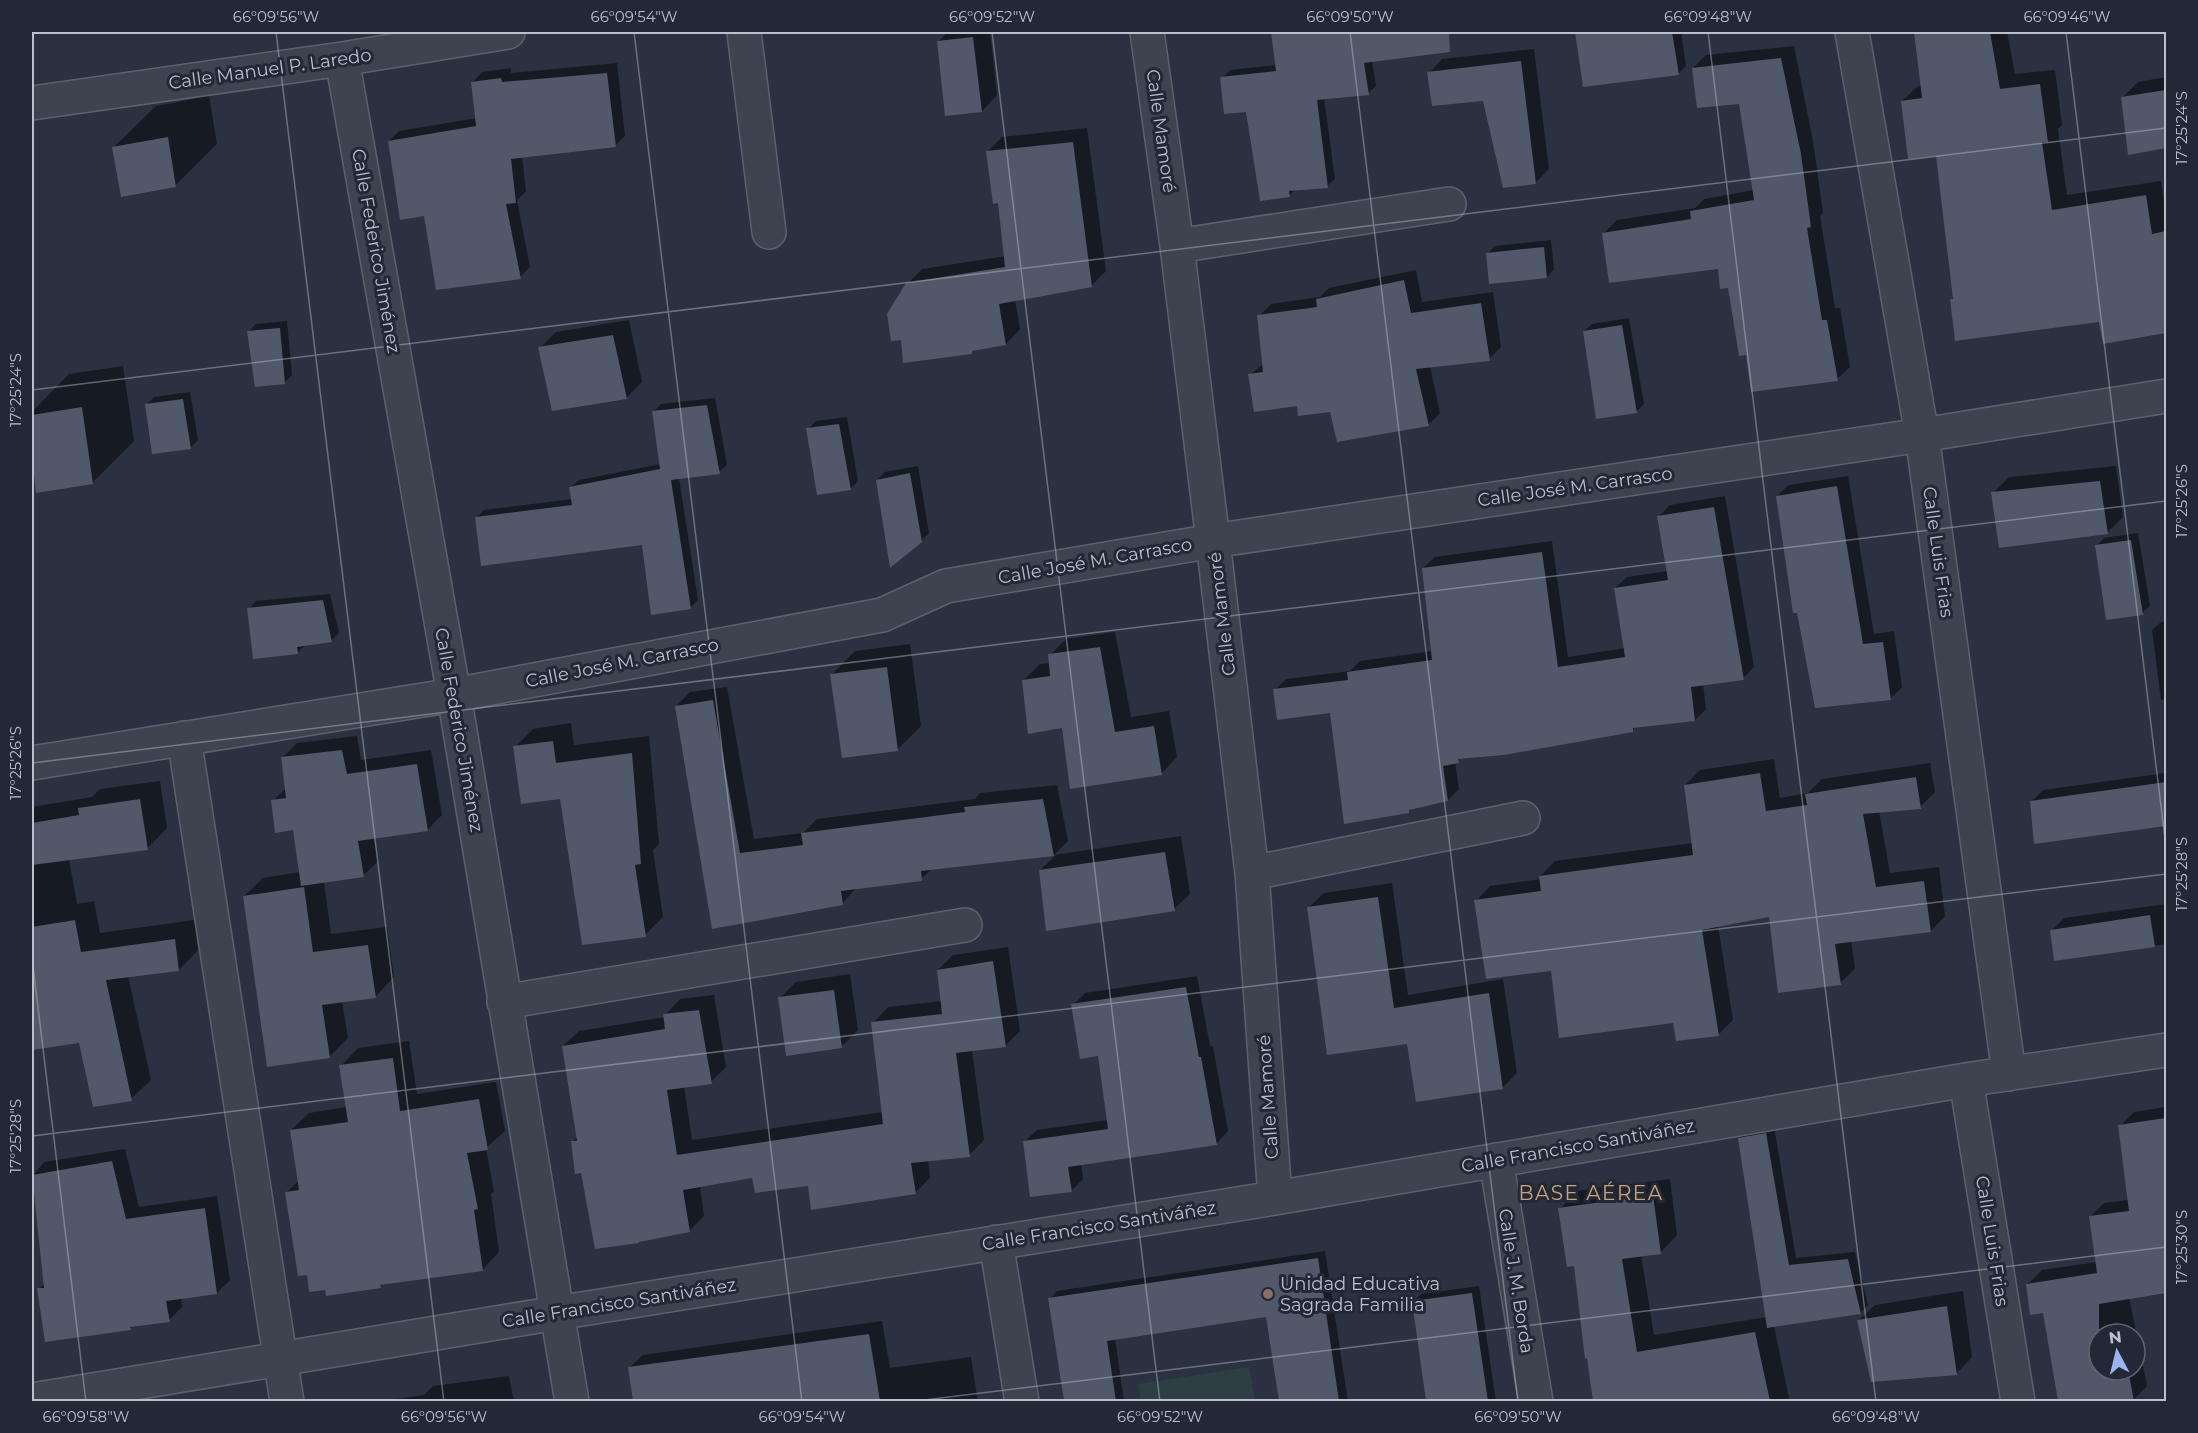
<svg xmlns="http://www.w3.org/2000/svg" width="2198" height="1433" font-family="Montserrat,sans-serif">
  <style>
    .grass { fill: #2d3f42 }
    .shadow { fill: #0007; fill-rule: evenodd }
    .building { fill: #505869 }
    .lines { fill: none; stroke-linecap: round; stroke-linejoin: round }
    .minor-casing { stroke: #5c616e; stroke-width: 36 }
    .minor { stroke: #3e4350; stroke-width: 33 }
    .ticks { fill: none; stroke: #bbbfcb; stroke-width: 1.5; stroke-opacity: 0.45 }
    .education-dot { fill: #8d6e63; stroke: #222836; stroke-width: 2 }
    .labels { text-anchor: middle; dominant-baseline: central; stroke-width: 6; stroke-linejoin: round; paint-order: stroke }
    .street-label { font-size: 18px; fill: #bbbfcb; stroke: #222836 }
    .poi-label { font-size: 18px; fill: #bbbfcb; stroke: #222836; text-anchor: start }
    .neighbourhood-label { font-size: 20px; letter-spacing: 1.5px; fill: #cca374; stroke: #222836 }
    .neatline { fill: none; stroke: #bbbfcb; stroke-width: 2 }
    .ticks-label { font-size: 15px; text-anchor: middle; fill: #bbbfcb }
  </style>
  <rect width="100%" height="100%" fill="#2a3140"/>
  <path class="grass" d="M 1249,1367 L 1255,1401 L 1141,1401 L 1138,1384 Z"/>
  <path class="shadow" d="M 948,32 L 990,32 L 997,95 L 982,111 L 938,42 Z
    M 1272,32 L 1445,32 L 1447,45 L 1372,61 L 1376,86 L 1368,93 L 1324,98 L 1335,179 L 1327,186 L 1296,189 L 1289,196 L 1248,110 L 1222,78 L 1230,70 L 1277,65 Z
    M 1577,32 L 1681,32 L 1686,66 L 1678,74 L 1584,86 Z
    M 1915,32 L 2007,32 L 2015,74 L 2055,70 L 2062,125 L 2058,129 L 2067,195 L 2161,181 L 2166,218 L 2166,332 L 2105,343 L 2100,320 L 1951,300 L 1955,296 L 1937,154 L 1902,101 L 1918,86 L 1922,85 Z
    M 1794,46 L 1813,141 L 1823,213 L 1820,216 L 1835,308 L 1840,308 L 1850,367 L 1837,379 L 1747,354 L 1730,286 L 1719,268 L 1604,233 L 1617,220 L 1695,208 L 1704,199 L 1754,190 L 1741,102 L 1693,68 L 1706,55 Z
    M 1534,49 L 1549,169 L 1535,183 L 1484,99 L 1429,73 L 1442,59 Z
    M 617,63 L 625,136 L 615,146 L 522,157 L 526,191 L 517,200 L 530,267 L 520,277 L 426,214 L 389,141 L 399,131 L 477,118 L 472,83 L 482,72 L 511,68 L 511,73 Z
    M 2166,77 L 2166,147 L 2130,153 L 2122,98 L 2138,82 Z
    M 209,96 L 217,144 L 175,186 L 114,147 L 156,106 Z
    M 1087,128 L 1106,271 L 1091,286 L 1015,300 L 1020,329 L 1006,344 L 974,349 L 971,352 L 907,284 L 922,269 L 1006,256 L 1000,202 L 987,152 L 1002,137 Z
    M 1551,240 L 1554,269 L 1547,277 L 1488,253 L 1495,246 Z
    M 1416,270 L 1422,302 L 1493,292 L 1501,347 L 1489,359 L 1430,366 L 1440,413 L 1429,424 L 1338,441 L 1332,410 L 1298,404 L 1250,375 L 1264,363 L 1259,316 L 1271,304 L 1320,297 L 1329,288 Z
    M 1629,318 L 1644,404 L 1636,412 L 1584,331 L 1592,324 Z
    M 629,320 L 642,382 L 626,398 L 540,348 L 556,332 Z
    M 287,321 L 292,375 L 284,383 L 248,332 L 256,324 Z
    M 123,366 L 134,441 L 92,483 L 38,491 L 32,448 L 32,412 L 69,374 Z
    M 190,392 L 198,440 L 190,448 L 146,405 L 154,397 Z
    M 715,398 L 727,465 L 719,472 L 679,478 L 698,600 L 690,608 L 643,543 L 477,517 L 484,510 L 573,499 L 571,487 L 579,480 L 661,464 L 653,412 L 661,404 Z
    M 847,417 L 858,481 L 850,489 L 808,429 L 816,421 Z
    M 918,466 L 929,533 L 921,541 L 877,480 L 885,472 Z
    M 2116,466 L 2123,517 L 2107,533 L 1993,493 L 2009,477 Z
    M 1848,476 L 1874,634 L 1894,631 L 1902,687 L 1891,698 L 1777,496 L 1789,485 Z
    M 1725,496 L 1754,667 L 1743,678 L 1703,684 L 1706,709 L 1695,720 L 1636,726 L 1633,730 L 1462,757 L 1455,762 L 1459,789 L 1448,800 L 1413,807 L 1409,811 L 1331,711 L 1275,690 L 1286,679 L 1350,671 L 1360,661 L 1433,651 L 1423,568 L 1435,557 L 1552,541 L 1568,657 L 1625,648 L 1615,588 L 1627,577 L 1668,571 L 1659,516 L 1670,505 Z
    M 2138,533 L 2150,606 L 2142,613 L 2096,546 L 2104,538 Z
    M 330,594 L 339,633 L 331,641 L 306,645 L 298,652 L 249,609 L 256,601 Z
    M 2166,621 L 2166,699 L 2161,700 L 2152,630 L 2161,622 Z
    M 1115,632 L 1131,717 L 1169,711 L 1177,757 L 1162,773 L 1063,726 L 1024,680 L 1040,664 L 1051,663 L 1050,655 L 1066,639 Z
    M 910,644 L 921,726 L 898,749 L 832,674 L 855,651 Z
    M 727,687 L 754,839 L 803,833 L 817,819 L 975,799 L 980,793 L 1057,785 L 1068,841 L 1054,855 L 1181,836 L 1190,894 L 1174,909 L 1040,870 L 1056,855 L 933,868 L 921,879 L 857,887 L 842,904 L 713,927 L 676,706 L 690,692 Z
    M 571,723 L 574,745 L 649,736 L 659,844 L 653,850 L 663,917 L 645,935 L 562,797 L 515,747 L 533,729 Z
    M 357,736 L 361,760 L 431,750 L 442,815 L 428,829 L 374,837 L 378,861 L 363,876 L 324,882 L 331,934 L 387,927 L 394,977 L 376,996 L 342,1001 L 348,1038 L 329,1057 L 244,896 L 263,878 L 300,872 L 294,829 L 273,801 L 286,788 L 282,758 L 297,743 Z
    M 1774,759 L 1780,798 L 1808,793 L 1822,779 L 1930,763 L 1935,792 L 1920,807 L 1879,811 L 1890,873 L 1939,867 L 1945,916 L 1931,931 L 1851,940 L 1855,969 L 1840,983 L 1770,915 L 1718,925 L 1733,1020 L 1718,1035 L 1674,1021 L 1552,969 L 1476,901 L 1490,886 L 1541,879 L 1540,876 L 1555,861 L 1693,843 L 1685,785 L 1700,770 Z
    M 2166,773 L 2166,825 L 2035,843 L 2031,802 L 2043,790 Z
    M 160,781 L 167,828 L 148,848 L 69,859 L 77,904 L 94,901 L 100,933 L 194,920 L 198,950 L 179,970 L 128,976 L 151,1080 L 131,1099 L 81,1041 L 32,1048 L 32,807 L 92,797 L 100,789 Z
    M 1392,883 L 1408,995 L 1503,979 L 1517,1073 L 1502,1088 L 1408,1042 L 1309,907 L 1324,893 Z
    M 2166,904 L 2166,944 L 2055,960 L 2052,930 L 2064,918 Z
    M 1008,947 L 1020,1031 L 1005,1046 L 972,1050 L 984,1140 L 969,1155 L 928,1160 L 930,1178 L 915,1193 L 810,1184 L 754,1176 L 700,1186 L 704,1216 L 689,1231 L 583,1171 L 573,1142 L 578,1136 L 563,1046 L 579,1031 L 665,1017 L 665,1015 L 680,999 L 714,995 L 726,1067 L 711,1082 L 684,1086 L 692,1140 L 883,1112 L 873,1023 L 888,1007 L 942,1001 L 938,970 L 953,955 Z
    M 850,974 L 858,1030 L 842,1046 L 787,1054 L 780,998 L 796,982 Z
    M 1197,976 L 1210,1046 L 1213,1046 L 1228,1131 L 1217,1143 L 1081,1163 L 1083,1179 L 1071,1191 L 1025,1141 L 1037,1130 L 1108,1120 L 1099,1054 L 1073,1005 L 1085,993 Z
    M 409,1041 L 417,1094 L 496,1082 L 505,1131 L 486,1148 L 494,1191 L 491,1194 L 499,1252 L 482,1270 L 384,1283 L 380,1286 L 326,1289 L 308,1273 L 286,1193 L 299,1180 L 291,1130 L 309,1113 L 347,1107 L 341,1066 L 358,1048 Z
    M 2166,1107 L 2166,1291 L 2129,1297 L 2147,1386 L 2133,1400 L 2060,1402 L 2044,1311 L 2028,1284 L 2042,1270 L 2097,1262 L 2090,1217 L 2104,1203 L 2129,1200 L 2120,1126 L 2134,1112 ZM 2099,1334 L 2135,1334 L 2135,1370 L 2099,1370 Z
    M 1774,1126 L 1796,1258 L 1855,1252 L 1868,1305 L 1860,1313 L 1774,1326 L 1789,1398 L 1785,1402 L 1595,1402 L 1576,1264 L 1560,1209 L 1577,1191 L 1670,1179 L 1677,1235 L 1660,1253 L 1641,1255 L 1654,1335 L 1767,1317 L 1739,1139 L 1747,1131 Z
    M 125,1149 L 139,1207 L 217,1196 L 230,1280 L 217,1293 L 181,1298 L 182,1307 L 169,1320 L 133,1326 L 130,1328 L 39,1289 L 45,1283 L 32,1177 L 44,1162 Z
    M 1325,1251 L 1348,1402 L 1281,1402 L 1267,1315 L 1115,1338 L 1124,1402 L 1065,1402 L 1050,1299 L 1057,1291 Z
    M 1479,1286 L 1496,1402 L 1428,1402 L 1413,1302 L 1421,1294 Z
    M 1963,1291 L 1972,1357 L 1957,1373 L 1859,1320 L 1875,1305 Z
    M 882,1321 L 890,1368 L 971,1357 L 978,1402 L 635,1402 L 629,1368 L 643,1355 Z
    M 509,1376 L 514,1402 L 376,1402 L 424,1395 L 433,1386 Z"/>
  <path class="building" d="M 1271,32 L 1449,32 L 1450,52 L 1364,63 L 1369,95 L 1317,100 L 1328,188 L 1289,191 L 1290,197 L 1260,201 L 1246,112 L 1224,114 L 1220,77 L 1276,71 Z
    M 1575,32 L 1672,32 L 1679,75 L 1583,87 Z
    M 1914,32 L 1990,32 L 2000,89 L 2040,84 L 2048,142 L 2042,142 L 2052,210 L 2146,195 L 2152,234 L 2166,231 L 2166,333 L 2103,344 L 2099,322 L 1955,341 L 1950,299 L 1953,299 L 1936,156 L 1908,159 L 1901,101 L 1922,98 Z
    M 973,37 L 982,112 L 945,116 L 937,41 Z
    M 1781,58 L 1801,154 L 1811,227 L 1807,228 L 1822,320 L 1827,320 L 1838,381 L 1751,392 L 1746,355 L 1739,356 L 1728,288 L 1720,289 L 1718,269 L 1609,283 L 1602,233 L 1691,219 L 1690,211 L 1754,200 L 1739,104 L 1697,108 L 1692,68 Z
    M 1521,61 L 1536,184 L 1503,188 L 1483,101 L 1432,106 L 1427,72 Z
    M 607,73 L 616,147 L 511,159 L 516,203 L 506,204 L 521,279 L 436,290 L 424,216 L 400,220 L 388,141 L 476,126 L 471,82 L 501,78 L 502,82 Z
    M 2166,90 L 2166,148 L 2128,155 L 2121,97 Z
    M 168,137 L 176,187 L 121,197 L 112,147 Z
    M 1073,142 L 1092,287 L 999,304 L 1006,345 L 972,351 L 972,354 L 903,363 L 901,340 L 891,341 L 887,314 L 906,283 L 1005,267 L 998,203 L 993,204 L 986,151 Z
    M 1544,247 L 1547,278 L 1489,284 L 1486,253 Z
    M 1404,280 L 1411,313 L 1481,303 L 1490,361 L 1416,369 L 1429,426 L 1337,442 L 1330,412 L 1298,416 L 1297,406 L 1254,412 L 1248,374 L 1263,372 L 1257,315 L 1317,307 L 1316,299 Z
    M 1622,325 L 1637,413 L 1596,419 L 1583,331 Z
    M 280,328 L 285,384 L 255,387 L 247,331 Z
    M 613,335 L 627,399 L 552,411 L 538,347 Z
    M 183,399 L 191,449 L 152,454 L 145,404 Z
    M 707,405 L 720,474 L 671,480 L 691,609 L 651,615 L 642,545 L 481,566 L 475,517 L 572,505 L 569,487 L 660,469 L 652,411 Z
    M 82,407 L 93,484 L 36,493 L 32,458 L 32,415 Z
    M 839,424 L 851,490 L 817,495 L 806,428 Z
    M 910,473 L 922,542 L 890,568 L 876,480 Z
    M 2100,481 L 2108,534 L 1999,548 L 1991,492 Z
    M 1837,486 L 1863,644 L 1883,642 L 1891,700 L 1815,708 L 1797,613 L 1793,613 L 1776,496 Z
    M 1714,507 L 1744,680 L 1691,687 L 1695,721 L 1633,728 L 1633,732 L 1504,755 L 1458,759 L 1459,763 L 1443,766 L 1448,801 L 1409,810 L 1409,813 L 1344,824 L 1330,713 L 1277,720 L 1273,689 L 1348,680 L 1347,672 L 1432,660 L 1422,568 L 1542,552 L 1558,667 L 1625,657 L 1614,588 L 1668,580 L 1657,516 Z
    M 2131,540 L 2143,615 L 2106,620 L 2095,545 Z
    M 323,600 L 332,642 L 297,647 L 298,654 L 253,659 L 247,608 Z
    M 1100,647 L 1115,732 L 1154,726 L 1162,775 L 1070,789 L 1062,728 L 1028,734 L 1022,680 L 1050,676 L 1048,654 Z
    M 887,667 L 898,751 L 842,758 L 830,674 Z
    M 713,700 L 740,853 L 803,845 L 801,833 L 965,812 L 964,807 L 1043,799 L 1054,856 L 921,871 L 922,881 L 841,891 L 843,905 L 712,929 L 675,706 Z
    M 553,741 L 556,763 L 632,753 L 641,864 L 635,865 L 646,937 L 582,945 L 560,799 L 521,804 L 513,746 Z
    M 342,750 L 347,774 L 417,764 L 428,831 L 358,841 L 364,877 L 301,886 L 293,830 L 275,833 L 271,800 L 286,798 L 281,757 Z
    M 1760,773 L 1766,811 L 1807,805 L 1805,794 L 1916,777 L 1921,809 L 1863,814 L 1876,887 L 1924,881 L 1931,932 L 1835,944 L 1841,985 L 1778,993 L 1769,917 L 1702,930 L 1719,1036 L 1676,1041 L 1673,1023 L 1559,1038 L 1551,971 L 1486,979 L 1474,900 L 1541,891 L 1539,876 L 1693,855 L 1684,785 Z
    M 2166,782 L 2166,826 L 2034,844 L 2030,801 Z
    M 140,799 L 148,850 L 32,865 L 32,823 L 79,815 L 78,808 Z
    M 1165,852 L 1175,911 L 1046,931 L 1039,870 Z
    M 304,887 L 313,952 L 368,945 L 376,998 L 322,1005 L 330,1058 L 267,1067 L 243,896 Z
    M 1378,897 L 1394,1008 L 1489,993 L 1503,1089 L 1416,1102 L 1407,1044 L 1327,1055 L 1307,907 Z
    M 2150,915 L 2155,947 L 2054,961 L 2050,930 Z
    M 75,920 L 81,952 L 175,939 L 179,971 L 106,980 L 132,1101 L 93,1107 L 79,1043 L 32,1050 L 32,927 Z
    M 993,961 L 1006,1047 L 956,1053 L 970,1157 L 911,1163 L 916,1194 L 811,1210 L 808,1186 L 755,1193 L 752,1178 L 683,1190 L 690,1232 L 639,1242 L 639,1243 L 595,1249 L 581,1173 L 575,1174 L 571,1141 L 577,1141 L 562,1046 L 665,1029 L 663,1014 L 699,1010 L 712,1084 L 667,1090 L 677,1155 L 883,1124 L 871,1022 L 942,1014 L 937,970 Z
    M 1186,987 L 1199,1057 L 1201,1057 L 1217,1145 L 1068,1167 L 1072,1192 L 1030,1197 L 1023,1141 L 1108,1129 L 1098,1056 L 1080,1059 L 1071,1004 Z
    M 834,990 L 842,1048 L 786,1056 L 778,997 Z
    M 393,1058 L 400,1111 L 479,1099 L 488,1150 L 467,1153 L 478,1209 L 474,1210 L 483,1271 L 380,1285 L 381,1288 L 326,1296 L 325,1290 L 309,1292 L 307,1275 L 298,1276 L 285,1192 L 299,1190 L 290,1130 L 348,1122 L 339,1065 Z
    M 2166,1118 L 2166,1293 L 2099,1304 L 2099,1370 L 2128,1370 L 2134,1401 L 2058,1401 L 2043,1313 L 2030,1315 L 2026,1284 L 2097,1273 L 2089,1216 L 2129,1211 L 2118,1125 Z
    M 1766,1133 L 1789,1265 L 1848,1259 L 1861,1314 L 1767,1328 L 1738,1138 Z
    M 112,1161 L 126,1219 L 205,1208 L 217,1294 L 166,1301 L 170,1322 L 130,1327 L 131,1330 L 45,1342 L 37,1288 L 44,1288 L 32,1175 Z
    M 1653,1195 L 1661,1254 L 1622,1259 L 1637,1352 L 1755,1332 L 1770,1401 L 1593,1401 L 1587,1358 L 1585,1359 L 1574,1266 L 1567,1267 L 1558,1208 Z
    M 1318,1258 L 1339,1401 L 1279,1401 L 1266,1317 L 1107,1341 L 1116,1401 L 1064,1401 L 1048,1298 Z
    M 1472,1293 L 1488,1401 L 1426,1401 L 1412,1301 Z
    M 1947,1306 L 1957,1375 L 1871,1382 L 1857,1320 Z
    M 869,1334 L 880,1401 L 633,1401 L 628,1367 Z"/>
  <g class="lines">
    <defs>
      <path id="minor" d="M 744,32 L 769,232
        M 1147,32 L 1177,246 L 1213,541 L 1252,873 L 1275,1198
        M 1852,32 L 1922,435 L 2009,1074
        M 342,59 L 454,695 L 572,1402
        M 32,103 L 342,59 L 508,32
        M 1177,246 L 1449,204
        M 184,738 L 287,1402
        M 32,763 L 454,695 L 882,615 L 946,586 L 1213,541 L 1922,435 L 2166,396
        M 1252,873 L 1523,818
        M 504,1002 L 965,925
        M 1966,1080 L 2018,1402
        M 1496,1160 L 1536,1402
        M 996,1242 L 1022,1402
        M 32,1400 L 557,1313 L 1275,1198 L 1966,1080 L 2166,1050"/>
    </defs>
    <use href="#minor" class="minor-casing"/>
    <use href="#minor" class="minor"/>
  </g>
  <path class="ticks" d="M 276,32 L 444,1402M 634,32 L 802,1402M 992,32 L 1160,1402M 1350,32 L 1518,1402M 1708,32 L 1876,1402M 2066,32 L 2166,847M 32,390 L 2166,128M 32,763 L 2166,501M 32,958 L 86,1402M 32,1136 L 2166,874M 908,1402 L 2166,1247"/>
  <circle class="education-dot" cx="1268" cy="1294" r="6"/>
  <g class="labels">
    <g class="street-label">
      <text transform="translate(270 69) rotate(-8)">Calle Manuel P. Laredo</text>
      <text transform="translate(1161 131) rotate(82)">Calle Mamoré</text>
      <text transform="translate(376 251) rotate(80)">Calle Federico Jiménez</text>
      <text transform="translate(1575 487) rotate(-8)">Calle José M. Carrasco</text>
      <text transform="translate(1938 552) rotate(82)">Calle Luis Frias</text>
      <text transform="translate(1095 561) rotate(-10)">Calle José M. Carrasco</text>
      <text transform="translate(1222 614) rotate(-97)">Calle Mamoré</text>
      <text transform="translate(622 663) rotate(-11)">Calle José M. Carrasco</text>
      <text transform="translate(459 730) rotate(80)">Calle Federico Jiménez</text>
      <text transform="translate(1268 1097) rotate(-94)">Calle Mamoré</text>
      <text transform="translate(1578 1146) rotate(-10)">Calle Francisco Santiváñez</text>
      <text transform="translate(1099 1226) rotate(-9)">Calle Francisco Santiváñez</text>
      <text transform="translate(1992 1241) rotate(81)">Calle Luis Frias</text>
      <text transform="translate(1516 1281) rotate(81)">Calle J. M. Borda</text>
      <text transform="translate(619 1303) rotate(-9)">Calle Francisco Santiváñez</text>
    </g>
    <g class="poi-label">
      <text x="1280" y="1284">Unidad Educativa<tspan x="1280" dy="21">Sagrada Familia</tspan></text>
    </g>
    <g class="neighbourhood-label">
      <text x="1591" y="1193">BASE AÉREA</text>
    </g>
  </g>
  <rect width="2198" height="1433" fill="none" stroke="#222836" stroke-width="66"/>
  <g transform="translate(2117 1352) rotate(353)"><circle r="28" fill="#222836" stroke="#5f6472" stroke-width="1.5"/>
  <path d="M0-4.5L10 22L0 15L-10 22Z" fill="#9bb3ef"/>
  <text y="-9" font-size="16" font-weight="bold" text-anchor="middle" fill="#bbbfcb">N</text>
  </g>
  <rect x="33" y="33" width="2132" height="1367" class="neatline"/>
  <g class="ticks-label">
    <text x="276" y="22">66°09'56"W</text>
    <text x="634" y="22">66°09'54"W</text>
    <text x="992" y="22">66°09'52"W</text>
    <text x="1350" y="22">66°09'50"W</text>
    <text x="1708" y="22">66°09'48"W</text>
    <text x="2067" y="22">66°09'46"W</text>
    <text transform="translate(2182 128) rotate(-90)" y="5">17°25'24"S</text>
    <text transform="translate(16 390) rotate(-90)" y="5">17°25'24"S</text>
    <text transform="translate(2182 501) rotate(-90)" y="5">17°25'26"S</text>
    <text transform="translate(16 763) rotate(-90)" y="5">17°25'26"S</text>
    <text transform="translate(2182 874) rotate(-90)" y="5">17°25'28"S</text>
    <text transform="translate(16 1136) rotate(-90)" y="5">17°25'28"S</text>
    <text transform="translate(2182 1247) rotate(-90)" y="5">17°25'30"S</text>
    <text x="86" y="1422">66°09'58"W</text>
    <text x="444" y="1422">66°09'56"W</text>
    <text x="802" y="1422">66°09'54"W</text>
    <text x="1160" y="1422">66°09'52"W</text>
    <text x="1518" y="1422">66°09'50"W</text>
    <text x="1876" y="1422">66°09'48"W</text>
  </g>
</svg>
